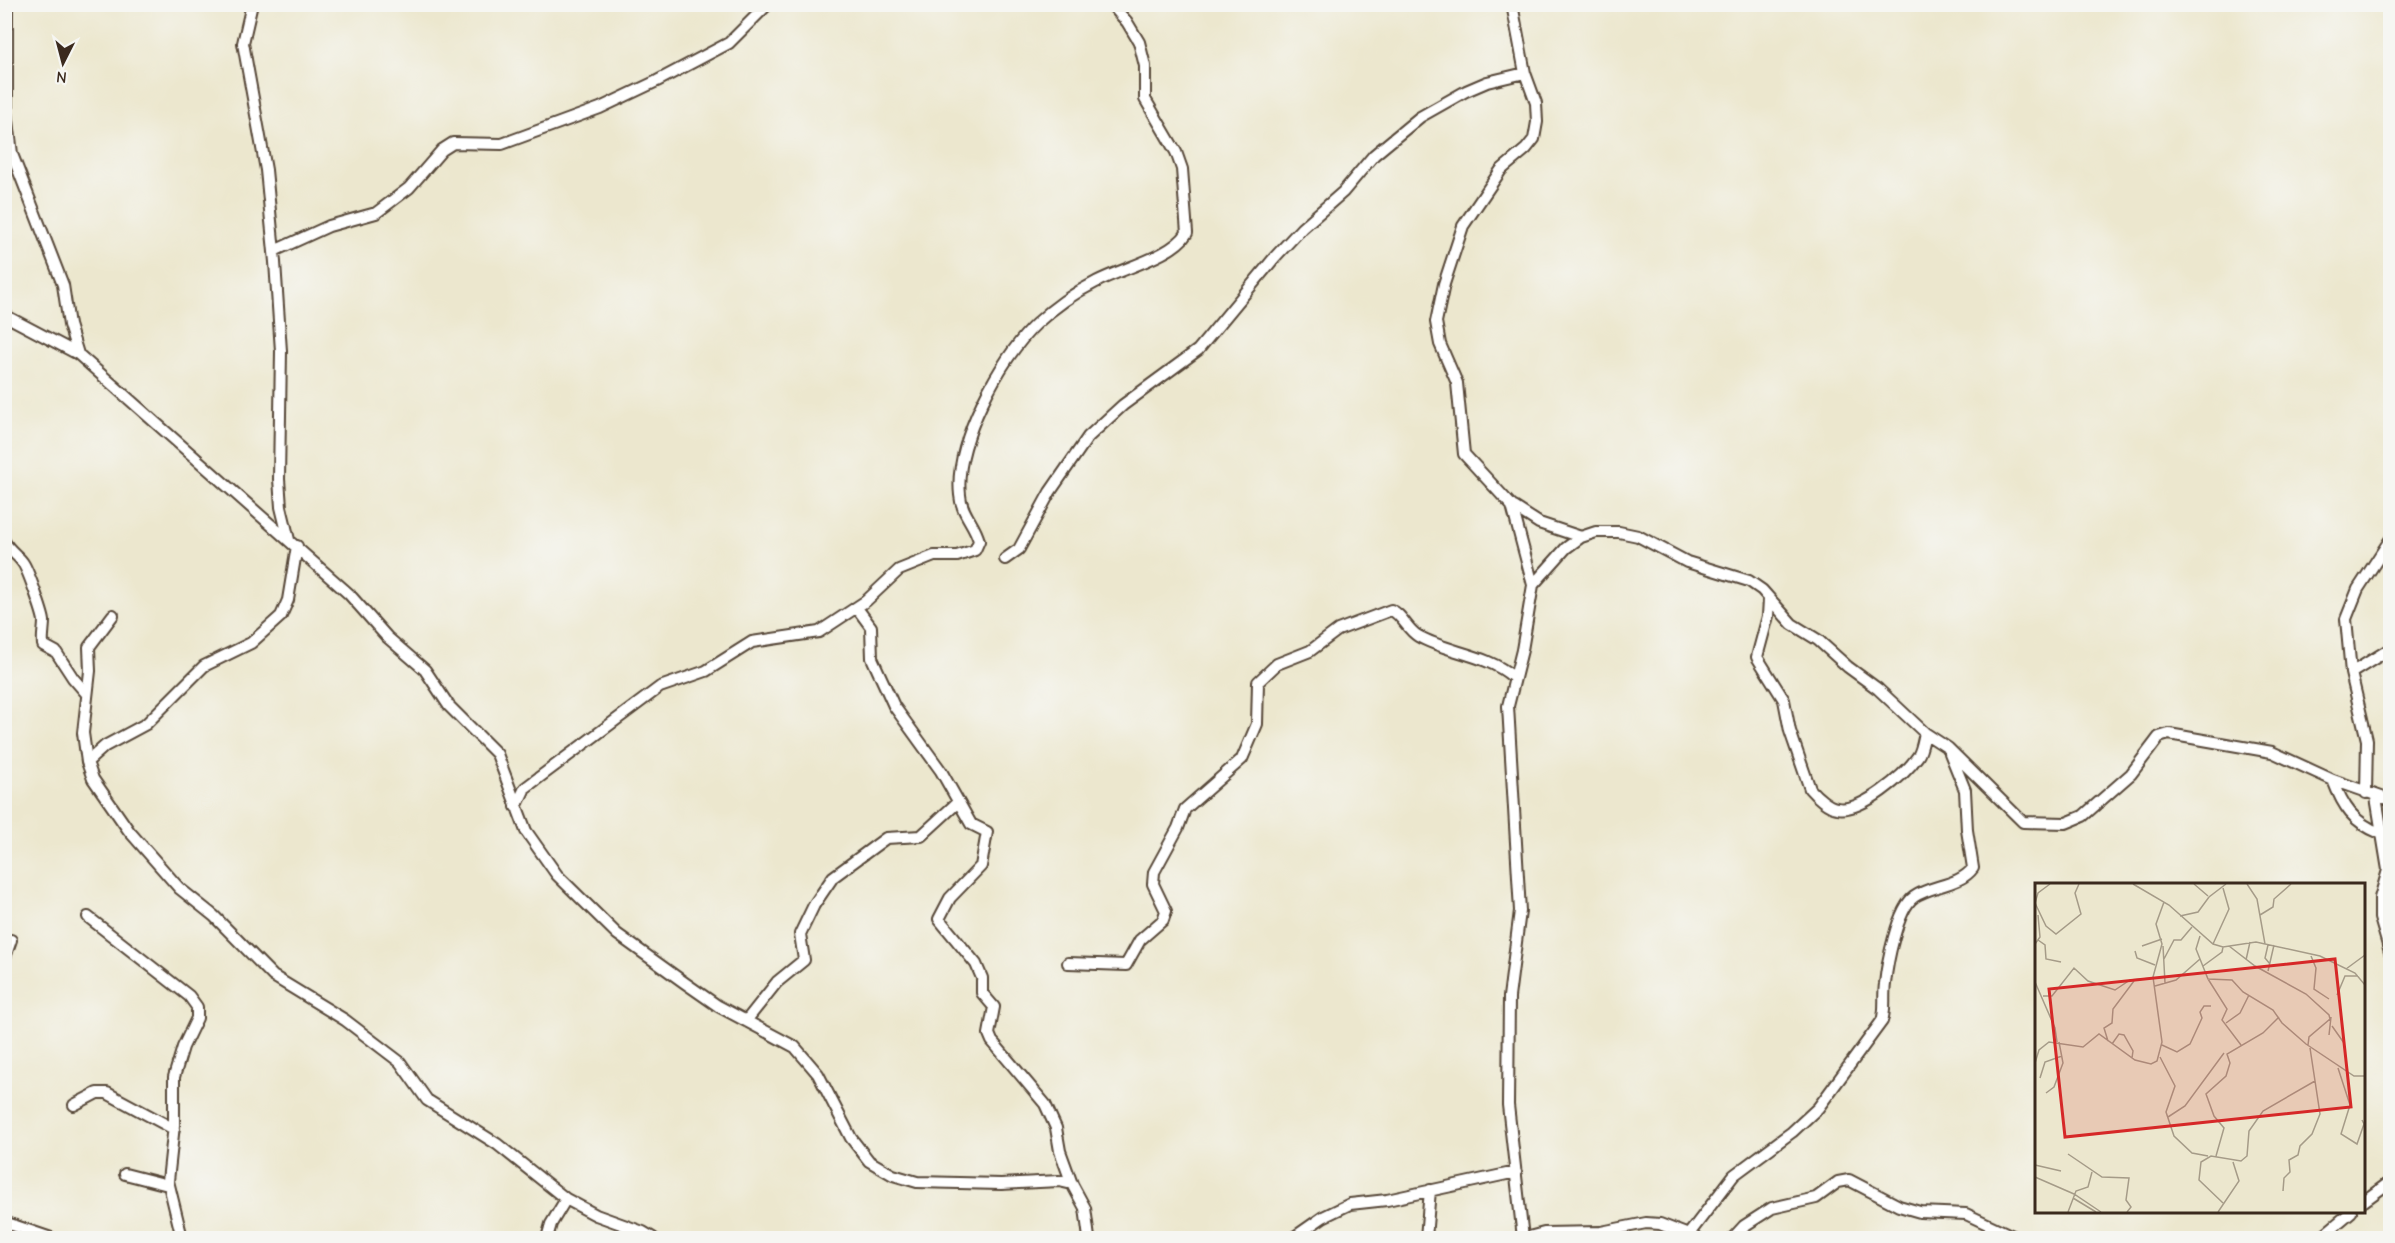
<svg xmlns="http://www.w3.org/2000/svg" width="2395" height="1243" font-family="'Comic Neue',sans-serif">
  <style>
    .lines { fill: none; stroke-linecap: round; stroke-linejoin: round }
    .minor-casing { stroke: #564638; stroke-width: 14 }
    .minor { stroke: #fff; stroke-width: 10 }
    .inset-road { fill: none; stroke: #a59b88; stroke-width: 1.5 }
    .view { fill: #d62828; fill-opacity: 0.15; stroke: #d62828; stroke-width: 3 }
    .inset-edge { fill: none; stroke: #3b2a1e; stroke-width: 3 }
  </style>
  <rect width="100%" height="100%" fill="#f6f6f2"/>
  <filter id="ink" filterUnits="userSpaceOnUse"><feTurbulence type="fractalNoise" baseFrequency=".0167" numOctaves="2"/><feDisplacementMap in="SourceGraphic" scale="12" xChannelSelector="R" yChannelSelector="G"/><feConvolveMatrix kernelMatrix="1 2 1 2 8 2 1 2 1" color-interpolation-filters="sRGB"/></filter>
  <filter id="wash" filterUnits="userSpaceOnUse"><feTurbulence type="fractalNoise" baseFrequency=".008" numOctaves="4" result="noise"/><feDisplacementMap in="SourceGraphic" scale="24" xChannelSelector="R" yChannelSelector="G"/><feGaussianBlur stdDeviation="1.35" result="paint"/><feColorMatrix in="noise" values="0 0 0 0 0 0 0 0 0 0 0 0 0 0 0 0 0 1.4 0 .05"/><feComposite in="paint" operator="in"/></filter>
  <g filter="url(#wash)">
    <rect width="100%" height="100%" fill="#ece7ce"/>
  </g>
  <g filter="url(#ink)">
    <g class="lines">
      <defs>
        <path id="minor" d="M 7,4 L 7,112 L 12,154 L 63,285 L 69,325 L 78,354
          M 252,4 L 243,43 L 266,170 L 275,262 L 281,351 L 279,479 L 281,507 L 289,540
          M 1512,4 L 1525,73 L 1536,103 L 1537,122 L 1534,139 L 1526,149 L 1501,170 L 1463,226 L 1444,284 L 1436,322 L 1440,344 L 1457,383 L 1464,454 L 1512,506 L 1533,585
          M 274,251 L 329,226 L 376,213 L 409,188 L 442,150 L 453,143 L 502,144 L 600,108 L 657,81 L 729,43 L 768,4
          M 4,315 L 78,354 L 349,594 L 387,637 L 425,670 L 449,706 L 497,754 L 526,831 L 557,875 L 617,934 L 685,983 L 718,1006 L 795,1047 L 818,1074 L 851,1138 L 869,1161 L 893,1175 L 917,1182 L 1001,1184 L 1059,1181 L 1072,1184 L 1085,1208 L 1089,1238
          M 1514,507 L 1539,523 L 1581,537
          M 4,541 C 9,551 18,555 23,563 C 28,570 43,613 44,621 C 44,629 42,637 43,645 L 56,652 L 73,678 L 86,693
          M 297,546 L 288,600 L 281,616 L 251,643 L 204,666 L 146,724 L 105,746 L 87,762 L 93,779 L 129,831 L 179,888 L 214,916 L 273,976 L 345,1020 L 400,1062 L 427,1100 L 497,1144 L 566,1199 L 596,1215 L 643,1232 L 653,1238
          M 1005,559 L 1019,549 L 1050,492 L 1088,437 L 1123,405 L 1198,350 L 1275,257 L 1302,228 L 1343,192 L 1374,155 L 1420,117 L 1466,91 L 1487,82 L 1525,73
          M 1769,599 L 1768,616 L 1757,657 L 1784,700 L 1790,731 L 1810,789 C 1816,796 1828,807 1837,808 C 1861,813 1905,775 1918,756 C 1922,750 1923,741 1925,733
          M 857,608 L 871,627 L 872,658 L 894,706 L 941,771 L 971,824 L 987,832 L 981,866 L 950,898 L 939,919 L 976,964 L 982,978 L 982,993 L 994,1007 L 989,1034 L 992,1041 L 1045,1104 L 1056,1128 L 1060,1151 L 1072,1184
          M 2351,673 L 2390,649
          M 87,762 L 83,733 L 90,671 L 89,647 L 113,615
          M 2333,780 C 2343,807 2354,823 2380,833
          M 2366,793 L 2367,740 L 2351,673 L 2346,619 L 2358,589 L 2390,540
          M 2376,797 L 2388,870 L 2380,898 L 2380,918 L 2390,952
          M 516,807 L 525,788 L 660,687 L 706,671 L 752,642 L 819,632 L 866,601 L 899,570 L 934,556 L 957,556 L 975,550 L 979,541 C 975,524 961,513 960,495 C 954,444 1000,358 1036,324 C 1053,308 1076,292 1096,282 C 1122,268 1172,257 1187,233 L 1182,169 L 1176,152 L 1145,99 L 1145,66 L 1139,42 L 1127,22 L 1111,4
          M 88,917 L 189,996 L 197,1007 L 197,1018 L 183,1047 L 174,1077 L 174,1125 L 168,1181 L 182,1238
          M 4,960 L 11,940
          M 1068,963 L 1126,965 L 1140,940 L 1163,920 L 1166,911 L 1153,884 L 1154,872 L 1178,828 L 1185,809 L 1242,759 L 1257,724 L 1258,682 L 1277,664 L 1310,651 L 1338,630 L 1391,610 C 1402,614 1407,630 1418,636 C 1448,653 1487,654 1513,677
          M 746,1021 L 777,982 L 804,960 L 800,934 L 814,905 L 833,877 L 886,838 L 921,836 L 958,802
          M 74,1105 L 97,1093 L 107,1093 L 174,1129
          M 125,1174 L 168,1185
          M 2364,1201 L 2390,1182
          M 4,1222 L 51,1238
          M 1689,1234 L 1734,1175 L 1792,1132 L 1818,1108 L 1882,1021 C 1886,1009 1883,997 1885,984 C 1887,964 1897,909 1914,897 C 1931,885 1960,886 1973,868 L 1967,830 L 1965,790 L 1950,753
          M 547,1238 L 551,1224 L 566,1199
          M 1293,1238 L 1323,1217 L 1350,1204 L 1387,1200 L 1516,1172
          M 1426,1238 L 1430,1190
          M 1523,1238 L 1508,1105 L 1509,997 L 1520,911 L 1508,706 L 1522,650 L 1533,585 L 1566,548 L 1581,537 L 1596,532 L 1619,532 L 1638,536 L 1687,562 L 1749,581 L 1762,590 L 1792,624 L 1818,640 L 1848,667 L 1878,689 L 1925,733 L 1948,748 L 2023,822 L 2066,823 L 2083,816 L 2131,774 L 2159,737 L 2169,734 L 2272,752 L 2333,780 L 2390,800
          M 1525,1238 L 1544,1233 L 1601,1232 L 1646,1223 L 1660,1224 L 1696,1238
          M 1733,1238 L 1744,1226 L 1772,1208 L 1816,1198 L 1838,1182 L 1849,1180 L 1899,1206 L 1920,1212 L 1966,1214 L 2017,1238
          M 2320,1238 L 2351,1212"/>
      </defs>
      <use href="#minor" class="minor-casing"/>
      <use href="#minor" class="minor"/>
    </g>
  </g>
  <g transform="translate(2035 883)">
    <rect width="330" height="330" fill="#ece7ce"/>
    <path class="inset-road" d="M 15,1 L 3,10 L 0,20 L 11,43 L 21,51 L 46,31 L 40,10 L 44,1M 98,1 L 134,22 L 178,61 L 188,64 L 221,59 L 285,73 L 320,90 L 330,102M 159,1 L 173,13M 212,1 L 222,16 L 230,61M 225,32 L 238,24 L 239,16 L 256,1M 145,33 L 163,29 L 174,14 L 191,1M 165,53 L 161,66 L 173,96 L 197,97 L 208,109 L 238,127 L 247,140 L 271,161 L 319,193 L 330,193M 3,57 L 10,62 L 11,76 L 26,79M 0,61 L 5,54 L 3,32M 178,61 L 194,26 L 188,5M 233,62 L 230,75 L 235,81M 107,63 L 127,56M 128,63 L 130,100M 194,63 L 220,83 L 271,111 L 294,132 L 295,136 L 274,154 L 273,162M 100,68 L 102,75 L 120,82M 276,73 L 281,85 L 279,106 L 294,116M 129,76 L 139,57 L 146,57 L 157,44M 211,77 L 215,59M 168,83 L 187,69 L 188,64M 311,86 L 330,72M 233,88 L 239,62M 173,96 L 192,126 L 187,137 L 206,162M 0,99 L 20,145 L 22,159M 120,103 L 141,97 L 165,76M 302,112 L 310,93 L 323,93M 8,113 L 17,113 L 39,85 L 53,98 L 80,107 L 95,97 L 118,95M 191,140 L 205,130 L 214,112M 297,143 L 309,160M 294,152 L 296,134M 73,158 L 69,145 L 77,140 L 78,126 L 99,98M 77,161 L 84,151 L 89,152 L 98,168 L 97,175M 127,162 L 142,169 L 155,161 L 167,135 L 165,129 L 169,123 L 176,123M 125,174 L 140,203 L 131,229 L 139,253 L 157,270 L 173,273M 0,180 L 4,167 L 14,159 L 48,164 L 64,151 L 100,177 L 116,181 L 122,178 L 127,159 L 118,94 L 127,61 L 121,41 L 129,19M 303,185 L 315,222 L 306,251 L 322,261 L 329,241 L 327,237M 5,195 L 10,179 L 27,173M 11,210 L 19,204 L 28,180 L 24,159M 133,234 L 150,223 L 189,170M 33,271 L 67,294 L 94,295 L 91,317 L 96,324 L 92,329M 181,273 L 189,245 L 179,233 L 171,211 L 191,193 L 195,180 L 192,171 L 228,150 L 244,134M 0,282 L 26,288M 0,294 L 39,311 L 66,329M 248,308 L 249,295 L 255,289 L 254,277 L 263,272 L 265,263 L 277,251 L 285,231 L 275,165M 38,315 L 61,329M 188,320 L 164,297 L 166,279 L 176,273 L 206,278 L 212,273 L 214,248 L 228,228 L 280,198M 33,329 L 41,308 L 53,304 L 57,289M 183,329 L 204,298 L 198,279"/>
    <path class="view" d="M 300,76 L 316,224 L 30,254 L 14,106 Z"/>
    <rect width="330" height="330" class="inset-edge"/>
  </g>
  <rect width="2395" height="1243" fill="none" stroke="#f6f6f2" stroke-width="24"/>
  <g transform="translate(63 63) rotate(186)" stroke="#f6f6f2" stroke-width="4.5" paint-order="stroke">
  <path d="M0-4.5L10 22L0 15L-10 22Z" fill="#3b2a1e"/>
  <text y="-9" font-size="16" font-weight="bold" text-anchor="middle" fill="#3b2a1e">N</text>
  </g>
</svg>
